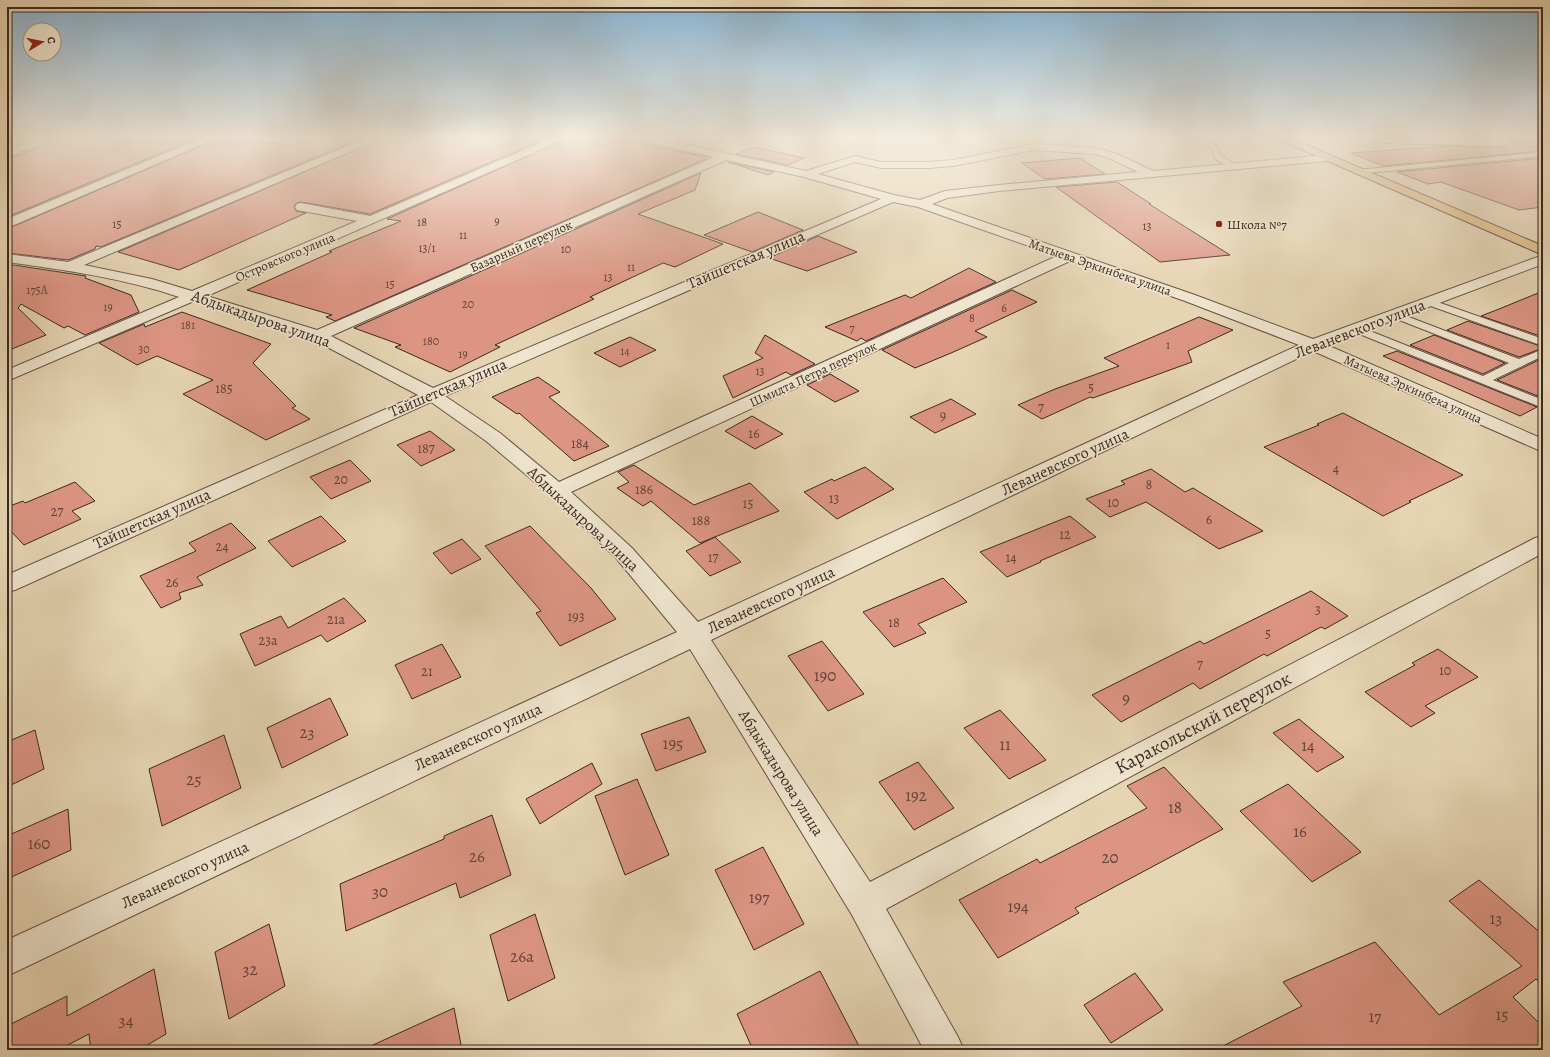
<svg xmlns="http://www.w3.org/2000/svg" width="1550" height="1057" font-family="Alegreya,serif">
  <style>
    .building { fill: #dc9583; stroke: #3b2820 }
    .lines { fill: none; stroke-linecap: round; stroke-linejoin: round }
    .service-casing { stroke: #665345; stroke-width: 2 }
    .minor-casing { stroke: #665345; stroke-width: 2 }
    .primary-casing { stroke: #3b2820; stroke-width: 2 }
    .service { fill: #efe4ce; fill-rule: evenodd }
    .minor { fill: #efe4ce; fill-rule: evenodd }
    .primary { fill: #e3ba7a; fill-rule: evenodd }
    .poi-dot { fill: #8f2418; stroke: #efe4ce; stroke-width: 1.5 }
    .labels { text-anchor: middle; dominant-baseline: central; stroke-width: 3.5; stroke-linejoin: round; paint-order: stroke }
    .far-number-label { font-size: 12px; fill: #634339 }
    .far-poi-label { font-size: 13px; fill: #3b2820; stroke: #efe4ce; text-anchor: start }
    .far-street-label { font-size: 13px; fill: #3b2820; stroke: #efe4ce }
    .number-label { font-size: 14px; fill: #634339 }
    .street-label { font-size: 16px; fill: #3b2820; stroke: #efe4ce }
    .near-number-label { font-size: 17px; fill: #634339 }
    .near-street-label { font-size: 19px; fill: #3b2820; stroke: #efe4ce }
  </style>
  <rect width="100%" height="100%" fill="#e6d5b3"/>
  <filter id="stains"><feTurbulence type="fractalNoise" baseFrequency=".005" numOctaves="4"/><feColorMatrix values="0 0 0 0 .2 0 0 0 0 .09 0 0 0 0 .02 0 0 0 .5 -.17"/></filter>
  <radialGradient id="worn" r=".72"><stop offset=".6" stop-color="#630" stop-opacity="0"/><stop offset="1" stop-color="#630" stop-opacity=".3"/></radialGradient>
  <path class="building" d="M 158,138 L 197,138 L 7,217 L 7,160 L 60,139 L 151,141 Z
    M 324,138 L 362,138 L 101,247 L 96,246 L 95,249 L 68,260 L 7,253 L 7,229 L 218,139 L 293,145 L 299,141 L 314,142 Z
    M 383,138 L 547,138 L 370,214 L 301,202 L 297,203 L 294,206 L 296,211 L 306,213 L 179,270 L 118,252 Z
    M 568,138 L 611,138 L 707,157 L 706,159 L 335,321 L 326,317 L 332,315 L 247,290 L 332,252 L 329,251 L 401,221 L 387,219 Z
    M 1543,140 L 1543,151 L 1383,166 L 1351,153 L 1447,146 L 1499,148 L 1509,143 Z
    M 754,147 L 804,158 L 788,165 L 736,154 Z
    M 1080,158 L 1105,174 L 1045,179 L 1022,163 Z
    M 1543,158 L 1543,207 L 1519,210 L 1441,182 L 1428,184 L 1397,172 Z
    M 728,162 L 774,172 L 768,175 Z
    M 701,173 L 695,190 L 638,214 L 723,244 L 675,267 L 663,263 L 590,297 L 594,299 L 495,345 L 500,347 L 450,372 L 395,347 L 401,345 L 354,328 Z
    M 1117,182 L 1151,204 L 1149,204 L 1230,255 L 1160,262 L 1056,187 Z
    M 758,212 L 803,230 L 752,252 L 704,235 Z
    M 818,236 L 857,252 L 807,271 L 769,258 Z
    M 7,264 L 86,276 L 85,278 L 131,295 L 139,312 L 85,335 L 68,326 L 64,328 L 21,304 L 18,308 L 46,335 L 7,351 Z
    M 969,268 L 996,282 L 866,341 L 861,338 L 857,341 L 825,327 L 905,295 L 911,298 Z
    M 1012,290 L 1037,302 L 975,331 L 987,337 L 951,353 L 915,368 L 882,350 Z
    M 1543,291 L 1543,337 L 1481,316 L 1499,309 Z
    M 182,312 L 271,344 L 253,363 L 296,406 L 292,408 L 310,419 L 266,440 L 183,394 L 213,380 L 157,356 L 137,365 L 99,343 L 144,324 L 145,327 Z
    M 1199,317 L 1233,330 L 1188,351 L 1192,362 L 1093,398 L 1090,397 L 1042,419 L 1018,405 L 1055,389 L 1119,366 L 1104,358 Z
    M 1468,321 L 1543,347 L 1543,348 L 1519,357 L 1447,330 Z
    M 765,335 L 815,364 L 791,375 L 786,372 L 733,398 L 723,376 L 763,358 L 755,353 Z
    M 1434,335 L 1505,363 L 1483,374 L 1410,345 Z
    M 630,337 L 656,350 L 620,367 L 594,353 Z
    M 1397,351 L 1537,407 L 1520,416 L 1383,356 Z
    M 1543,358 L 1543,398 L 1497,380 Z
    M 830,374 L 859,391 L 835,402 L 807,385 Z
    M 538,377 L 560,392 L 549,397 L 609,446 L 574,461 L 519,413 L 517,414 L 492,397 Z
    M 951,399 L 976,414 L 935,433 L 910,417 Z
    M 1343,413 L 1463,475 L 1409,501 L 1411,502 L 1383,516 L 1264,447 L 1319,425 L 1317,424 Z
    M 752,416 L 783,434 L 755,449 L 725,431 Z
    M 430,431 L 455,450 L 421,466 L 397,445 Z
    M 350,460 L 371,481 L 331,499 L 310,477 Z
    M 634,465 L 694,505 L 750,483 L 779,511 L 700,543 L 651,501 L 643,506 L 617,488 L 629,482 L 618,472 Z
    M 865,467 L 894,489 L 837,519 L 804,492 L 832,479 L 834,481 Z
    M 1151,469 L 1185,492 L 1193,488 L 1263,531 L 1219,549 L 1146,502 L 1110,517 L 1086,499 L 1125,484 L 1121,481 Z
    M 75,482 L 95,501 L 72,511 L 81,519 L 24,545 L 7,527 L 7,507 L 23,501 L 25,503 Z
    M 321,516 L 346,541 L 292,567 L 268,541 Z
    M 1070,516 L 1096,537 L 1040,561 L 1041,562 L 1007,577 L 980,552 Z
    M 231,523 L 256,548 L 197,577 L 203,585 L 179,593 L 181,599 L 161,608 L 140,576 L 196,551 L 189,543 Z
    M 530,526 L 591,588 L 616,619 L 560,646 L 536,613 L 541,611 L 485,546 Z
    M 715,537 L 741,562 L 710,576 L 686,551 Z
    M 462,539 L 481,559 L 451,574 L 433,553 Z
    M 943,578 L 967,602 L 918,624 L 926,633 L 894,647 L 863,612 Z
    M 1311,591 L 1348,616 L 1325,629 L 1321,627 L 1267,656 L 1264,654 L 1200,689 L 1193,683 L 1121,722 L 1092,695 L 1200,641 L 1204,644 Z
    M 344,598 L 366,621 L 327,642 L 321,635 L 255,666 L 240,634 L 281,616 L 288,628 Z
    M 822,641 L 864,694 L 828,711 L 788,656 Z
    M 442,644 L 461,677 L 412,699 L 395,665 Z
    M 1438,649 L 1478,677 L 1425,706 L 1435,713 L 1411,727 L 1365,692 L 1415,665 L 1412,663 Z
    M 330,698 L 348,735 L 282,768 L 267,728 Z
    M 1000,710 L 1046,760 L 1009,779 L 964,728 Z
    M 689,717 L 706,752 L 656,771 L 641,734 Z
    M 1299,719 L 1344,757 L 1317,772 L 1273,733 Z
    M 35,730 L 44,769 L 7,787 L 7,742 Z
    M 224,735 L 241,788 L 162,826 L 149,769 Z
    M 918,762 L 954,808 L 914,830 L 879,782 Z
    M 592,763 L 602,784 L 540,824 L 526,799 Z
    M 1164,767 L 1223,829 L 1075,908 L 1079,913 L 998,958 L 959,900 L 1037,859 L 1040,863 L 1147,808 L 1127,786 Z
    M 637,779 L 669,855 L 625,875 L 595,796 Z
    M 1288,784 L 1361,852 L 1312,882 L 1240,811 Z
    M 68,809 L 71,850 L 7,879 L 7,836 Z
    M 492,815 L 511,875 L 460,898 L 456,883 L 346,931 L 340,884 L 444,839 L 444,836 Z
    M 763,847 L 804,924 L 754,950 L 715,870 Z
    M 1479,880 L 1543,935 L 1543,985 L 1536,979 L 1513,997 L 1543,1027 L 1543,1042 L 1530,1050 L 1215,1050 L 1302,1006 L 1283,982 L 1375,942 L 1439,1015 L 1522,966 L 1449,901 Z
    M 535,914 L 555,978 L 508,1001 L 490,935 Z
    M 269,924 L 285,986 L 229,1019 L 215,952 Z
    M 154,969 L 166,1034 L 139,1050 L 91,1050 L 89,1034 L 58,1050 L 7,1050 L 7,1026 L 67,996 L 67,1016 Z
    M 820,971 L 861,1050 L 753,1050 L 737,1014 Z
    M 1135,973 L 1163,1010 L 1111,1043 L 1084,1005 Z
    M 454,1008 L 462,1050 L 362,1050 Z"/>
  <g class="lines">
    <defs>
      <path id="service" d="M 1193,138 L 1202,138 L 1217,147 L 1221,156 L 1239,166 L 1238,168 L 1232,168 L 1215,159 L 1212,149 Z
        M 1360,138 L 1499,142 L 1505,138 L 1512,138 L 1506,144 L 1499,146 L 1384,143 Z
        M 1543,152 L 1543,156 L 1357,174 L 1353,172 L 1357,170 Z
        M 1429,299 L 1543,339 L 1543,346 L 1425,304 L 1424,302 Z
        M 1393,311 L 1519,359 L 1543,349 L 1543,356 L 1493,380 L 1543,400 L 1543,408 L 1352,331 L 1351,329 L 1352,327 L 1360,327 L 1483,376 L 1509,363 L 1389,316 L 1388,314 Z"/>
      <path id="minor" d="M 38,138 L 53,138 L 7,158 L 7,151 Z
        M 202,138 L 217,138 L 7,228 L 7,219 Z
        M 367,138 L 382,138 L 84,265 L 152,279 L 192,291 L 357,221 L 297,210 L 295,207 L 297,204 L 301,203 L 370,216 L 552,138 L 567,138 L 207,296 L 317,330 L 714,157 L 641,141 L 636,138 L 657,138 L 806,171 L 855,156 L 881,162 L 929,162 L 953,160 L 1034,144 L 1094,148 L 1115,153 L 1153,171 L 1326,155 L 1330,156 L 1331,158 L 1330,160 L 1326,161 L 999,191 L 947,198 L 932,204 L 1195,295 L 1313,339 L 1543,255 L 1543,264 L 1327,345 L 1543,439 L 1543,452 L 1313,351 L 711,640 L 870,882 L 1535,538 L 1543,536 L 1543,553 L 886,909 L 958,1037 L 964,1050 L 924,1050 L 852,915 L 690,649 L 7,976 L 7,940 L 677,632 L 616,558 L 550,495 L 486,441 L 431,402 L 15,590 L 7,592 L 7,575 L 418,395 L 312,339 L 194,301 L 7,381 L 7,370 L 179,297 C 123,278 65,270 7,262 L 7,254 L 68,262 ZM 1034,150 L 1094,154 L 1107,157 L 1138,172 L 999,185 L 945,191 L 920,200 L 894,195 L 818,174 L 855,162 L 881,168 L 929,168 L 953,166 ZM 726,160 L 804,177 L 881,199 L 433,388 L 331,336 ZM 893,202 L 918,207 L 1057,256 L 559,482 L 500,433 L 445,396 ZM 1070,261 L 1185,301 L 1299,345 L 698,622 L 632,548 L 571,492 Z"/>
      <path id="primary" d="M 1275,138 L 1290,138 L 1543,246 L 1543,255 Z"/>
    </defs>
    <use href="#service" class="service-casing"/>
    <use href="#minor" class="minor-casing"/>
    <use href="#primary" class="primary-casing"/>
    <use href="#service" class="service"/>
    <use href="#minor" class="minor"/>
    <use href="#primary" class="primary"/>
  </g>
  <linearGradient id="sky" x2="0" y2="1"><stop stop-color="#88b5d4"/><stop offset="0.48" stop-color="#f4ecdd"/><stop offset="1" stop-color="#f4ecdd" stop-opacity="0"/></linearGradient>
  <rect width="1550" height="286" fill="url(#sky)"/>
  <circle class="poi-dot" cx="1219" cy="224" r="4"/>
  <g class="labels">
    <g class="far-number-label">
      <text x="497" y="221">9</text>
      <text x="422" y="222">18</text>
      <text x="117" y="224">15</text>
      <text x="1147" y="226">13</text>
      <text x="463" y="235">11</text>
      <text x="427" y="248">13/1</text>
      <text x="566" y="249">10</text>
      <text x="631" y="267">11</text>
      <text x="608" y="277">13</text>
      <text x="390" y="284">15</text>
      <text x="37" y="290">175А</text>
      <text x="468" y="304">20</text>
      <text x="108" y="307">19</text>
      <text x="1004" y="308">6</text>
      <text x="972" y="318">8</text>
      <text x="188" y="325">181</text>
      <text x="852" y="328">7</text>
      <text x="431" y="341">180</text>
      <text x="1168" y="345">1</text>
      <text x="144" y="349">30</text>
      <text x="625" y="351">14</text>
      <text x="463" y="354">19</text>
      <text x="760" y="371">13</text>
    </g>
    <g class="far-poi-label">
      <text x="1227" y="224">Школа №7</text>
    </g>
    <g class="far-street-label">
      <text transform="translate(521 246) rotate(-24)">Базарный переулок</text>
      <text transform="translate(285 257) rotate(-23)">Островского улица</text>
      <text transform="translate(1100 267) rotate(19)">Матыева Эркинбека улица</text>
      <text transform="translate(813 374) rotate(-25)">Шмидта Петра переулок</text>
      <text transform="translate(1413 389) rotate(24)">Матыева Эркинбека улица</text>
    </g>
    <g class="number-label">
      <text x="1091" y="387">5</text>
      <text x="224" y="388">185</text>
      <text x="1041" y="407">7</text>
      <text x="943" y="415">9</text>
      <text x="754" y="433">16</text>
      <text x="580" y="443">184</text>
      <text x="426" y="448">187</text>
      <text x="1336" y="468">4</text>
      <text x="341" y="479">20</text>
      <text x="1149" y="484">8</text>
      <text x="644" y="489">186</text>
      <text x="834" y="498">13</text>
      <text x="1113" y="502">10</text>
      <text x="748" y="503">15</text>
      <text x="57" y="511">27</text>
      <text x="1209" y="519">6</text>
      <text x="701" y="520">188</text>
      <text x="1065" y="534">12</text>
      <text x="222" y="546">24</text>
      <text x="713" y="557">17</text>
      <text x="1011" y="557">14</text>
      <text x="172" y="582">26</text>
      <text x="1318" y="609">3</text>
      <text x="576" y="616">193</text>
      <text x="336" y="619">21a</text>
      <text x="894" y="622">18</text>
      <text x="1268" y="633">5</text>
      <text x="268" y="640">23a</text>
      <text x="1200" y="664">7</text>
      <text x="1445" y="670">10</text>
      <text x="427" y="671">21</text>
    </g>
    <g class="street-label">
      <text transform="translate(746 260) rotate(-23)">Тайшетская улица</text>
      <text transform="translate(261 319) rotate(19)">Абдыкадырова улица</text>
      <text transform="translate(1360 329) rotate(-21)">Леваневского улица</text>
      <text transform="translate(448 388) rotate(-23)">Тайшетская улица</text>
      <text transform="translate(1065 462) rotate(-25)">Леваневского улица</text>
      <text transform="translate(152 519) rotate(-24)">Тайшетская улица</text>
      <text transform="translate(583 519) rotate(43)">Абдыкадырова улица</text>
      <text transform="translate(771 600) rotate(-25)">Леваневского улица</text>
      <text transform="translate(478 737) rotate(-25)">Леваневского улица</text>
      <text transform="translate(781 773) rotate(58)">Абдыкадырова улица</text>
      <text transform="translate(185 875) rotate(-25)">Леваневского улица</text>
    </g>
    <g class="near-number-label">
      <text x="825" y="675">190</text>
      <text x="1126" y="698">9</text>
      <text x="307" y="732">23</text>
      <text x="673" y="743">195</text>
      <text x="1005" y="744">11</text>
      <text x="1308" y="745">14</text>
      <text x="194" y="779">25</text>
      <text x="916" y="795">192</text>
      <text x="1175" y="807">18</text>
      <text x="1300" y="831">16</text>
      <text x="39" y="843">160</text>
      <text x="477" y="856">26</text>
      <text x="1110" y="857">20</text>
      <text x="380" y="891">30</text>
      <text x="759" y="897">197</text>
      <text x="1018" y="906">194</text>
      <text x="1496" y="918">13</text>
      <text x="522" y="956">26a</text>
      <text x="250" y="969">32</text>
      <text x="1502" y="1014">15</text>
      <text x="1375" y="1016">17</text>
      <text x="126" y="1020">34</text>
    </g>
    <g class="near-street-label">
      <text transform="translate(1203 723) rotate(-28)">Каракольский переулок</text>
    </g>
  </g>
  <rect width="1550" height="1057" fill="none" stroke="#e6d5b3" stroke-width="24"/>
  <rect x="8" y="8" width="1534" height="1041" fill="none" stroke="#3b2820" stroke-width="2"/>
  <rect x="12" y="12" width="1526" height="1033" fill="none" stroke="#3b2820"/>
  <g transform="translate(42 42) rotate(80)"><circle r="19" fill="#efe4ce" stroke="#a79988"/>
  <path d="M0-3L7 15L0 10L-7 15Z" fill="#8f2418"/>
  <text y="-6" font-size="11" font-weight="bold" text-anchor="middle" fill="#3b2820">С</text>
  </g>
  <rect width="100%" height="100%" filter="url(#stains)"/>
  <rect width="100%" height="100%" fill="url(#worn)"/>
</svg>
